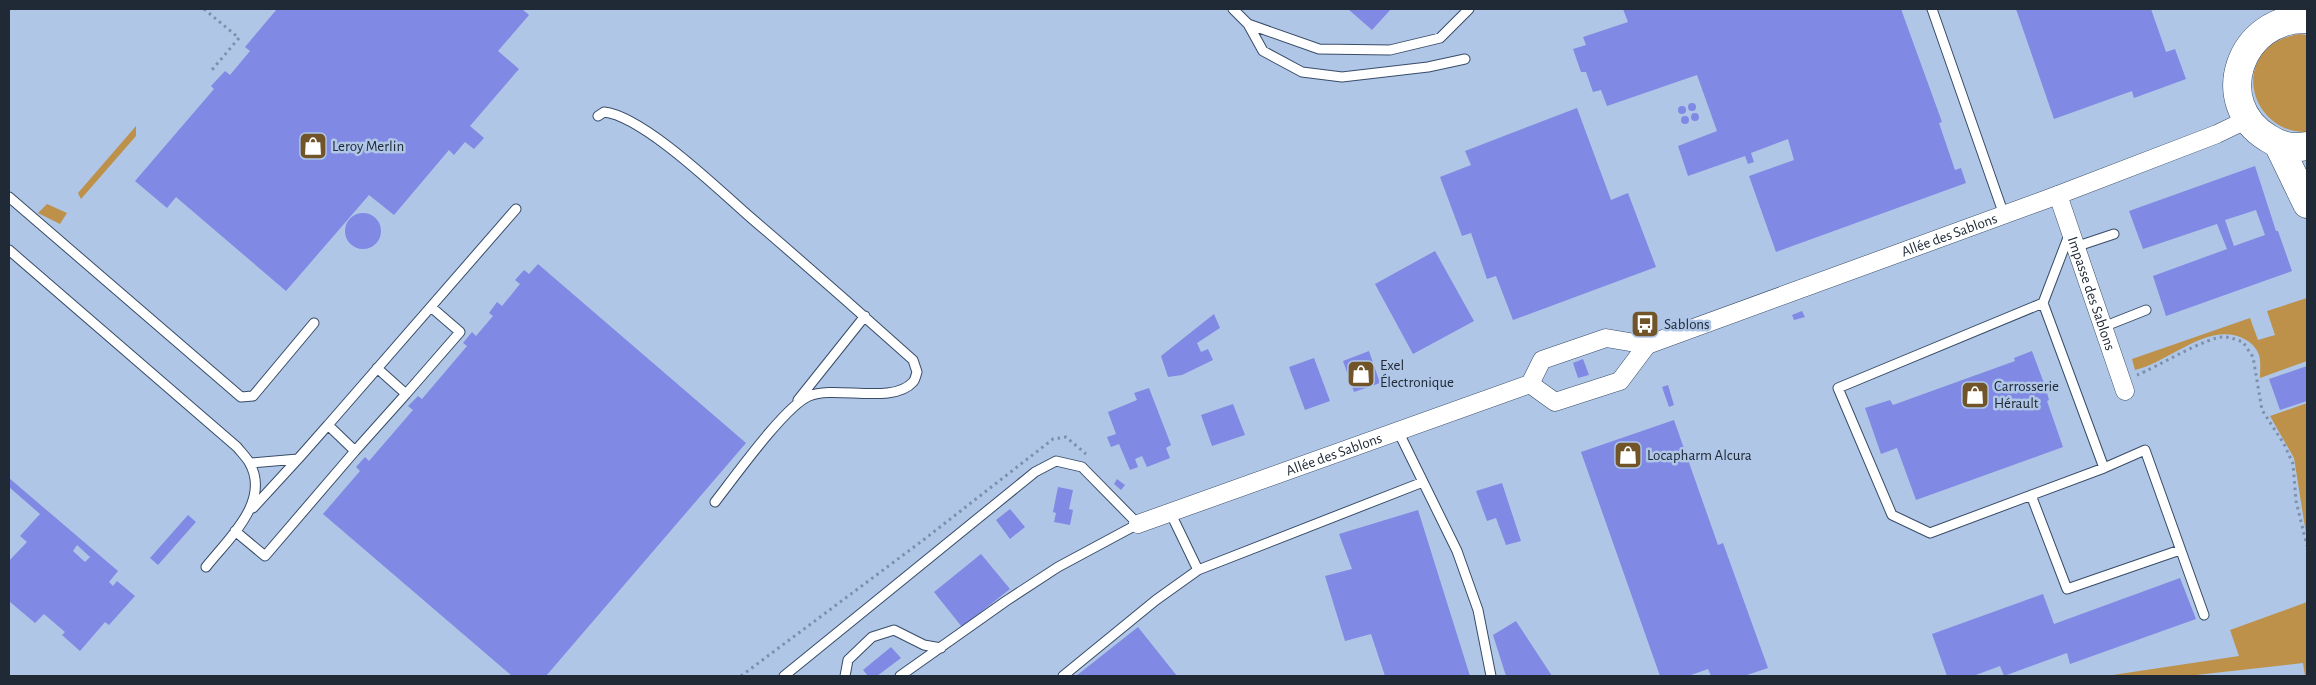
<svg xmlns="http://www.w3.org/2000/svg" width="2316" height="685" font-family="'Alegreya Sans',sans-serif">
  <style>
    .green { fill: #bd9149 }
    .building { fill: #8089e3; fill-rule: evenodd }
    .lines { fill: none; stroke-linecap: round; stroke-linejoin: round }
    .lane-casing { stroke: #384c68; stroke-width: 11 }
    .street-casing { stroke: #384c68; stroke-width: 19 }
    .primary-casing { stroke: #384c68; stroke-width: 29 }
    .path { stroke: #7d8fa9; stroke-width: 3; stroke-dasharray: 2.5 4; stroke-linecap: butt }
    .lane { stroke: #fff; stroke-width: 9 }
    .street { stroke: #fff; stroke-width: 18 }
    .primary { stroke: #fff; stroke-width: 28 }
    .labels { text-anchor: middle; dominant-baseline: central; stroke-width: 5; stroke-linejoin: round; paint-order: stroke }
    .poi-label { font-size: 15px; fill: #202936; stroke: #afc6e7; text-anchor: start }
    .street-label { font-size: 15px; fill: #202936; stroke: #afc6e7 }
  </style>
  <rect width="100%" height="100%" fill="#afc6e7"/>
  <path class="green" d="M 2299,34 L 2307,35 L 2307,132 C 2261,134 2233,76 2271,45 C 2279,39 2289,36 2299,34 Z
    M 136,126 L 136,136 L 81,199 L 78,193 Z
    M 47,204 L 67,213 L 60,224 L 38,213 Z
    M 2307,298 L 2307,361 L 2260,378 C 2260,371 2261,361 2259,355 C 2257,349 2252,343 2246,340 C 2210,319 2169,363 2135,370 L 2132,359 L 2250,318 L 2258,340 L 2275,335 L 2267,311 Z
    M 2307,403 L 2307,540 L 2294,458 L 2270,416 Z
    M 2307,602 L 2307,676 L 2305,676 L 2303,663 L 2187,676 L 2106,676 L 2239,656 L 2230,630 Z"/>
  <path class="building" d="M 277,9 L 522,9 L 529,15 L 498,51 L 519,69 L 470,126 L 484,138 L 474,149 L 465,142 L 454,155 L 449,150 L 394,215 L 369,195 L 286,291 L 176,197 L 167,208 L 135,181 L 214,89 L 211,86 L 225,71 L 230,75 L 250,51 L 245,47 Z
    M 1348,9 L 1391,9 L 1372,30 Z
    M 1623,9 L 1901,9 L 1942,122 L 1939,123 L 1955,170 L 1961,168 L 1966,183 L 1776,252 L 1749,176 L 1794,160 L 1788,139 L 1751,153 L 1754,162 L 1748,164 L 1745,156 L 1688,176 L 1678,146 L 1717,131 L 1697,75 L 1607,106 L 1601,90 L 1593,92 L 1586,72 L 1581,72 L 1573,49 L 1586,45 L 1583,37 L 1628,22 Z
    M 2016,9 L 2151,9 L 2166,52 L 2175,49 L 2186,79 L 2134,98 L 2132,91 L 2054,119 Z
    M1688 107a4 4 0 1 1 8 0a4 4 0 1 1-8 0Z
    M1678 110a4 4 0 1 1 8 0a4 4 0 1 1-8 0Z
    M 1577,108 L 1611,200 L 1628,193 L 1656,267 L 1513,320 L 1496,276 L 1487,279 L 1471,233 L 1462,236 L 1440,177 L 1471,165 L 1465,151 Z
    M1691 117a4 4 0 1 1 8 0a4 4 0 1 1-8 0Z
    M1681 120a4 4 0 1 1 8 0a4 4 0 1 1-8 0Z
    M 2255,166 L 2276,231 L 2278,231 L 2292,271 L 2166,316 L 2153,276 L 2227,249 L 2217,224 L 2143,249 L 2129,211 ZM 2256,210 L 2265,235 L 2234,246 L 2225,220 Z
    M345 231a18 18 0 1 1 36 0a18 18 0 1 1-36 0Z
    M 1435,251 L 1474,321 L 1413,354 L 1375,284 Z
    M 538,264 L 746,443 L 546,676 L 512,676 L 323,514 L 360,471 L 356,467 L 365,457 L 369,461 L 413,410 L 408,406 L 418,396 L 422,399 L 467,346 L 463,343 L 472,332 L 476,336 L 493,316 L 489,313 L 497,302 L 502,306 L 520,284 L 515,280 L 524,270 L 529,274 Z
    M 1802,311 L 1805,317 L 1794,320 L 1792,315 Z
    M 1214,314 L 1220,328 L 1197,343 L 1201,352 L 1208,349 L 1213,360 L 1182,375 L 1168,377 L 1161,356 Z
    M 1369,351 L 1380,383 L 1354,392 L 1343,361 Z
    M 2032,351 L 2045,386 L 2049,400 L 2047,401 L 2063,447 L 1916,500 L 1897,448 L 1881,454 L 1865,408 L 1890,400 L 1893,405 L 2015,361 L 2014,358 Z
    M 1314,358 L 1330,401 L 1305,410 L 1289,367 Z
    M 1583,359 L 1589,375 L 1578,378 L 1573,363 Z
    M 2307,366 L 2307,401 L 2280,410 L 2269,379 Z
    M 1668,385 L 1674,405 L 1669,407 L 1662,387 Z
    M 1149,388 L 1171,445 L 1166,448 L 1170,458 L 1147,467 L 1142,456 L 1135,459 L 1138,467 L 1130,470 L 1119,444 L 1111,447 L 1107,437 L 1116,434 L 1108,412 L 1137,400 L 1134,393 Z
    M 1233,404 L 1245,435 L 1212,446 L 1201,415 Z
    M 1674,420 L 1718,545 L 1723,543 L 1768,668 L 1744,676 L 1711,676 L 1708,669 L 1688,676 L 1660,676 L 1581,452 Z
    M 9,478 L 118,571 L 109,582 L 113,586 L 117,581 L 135,596 L 109,625 L 105,622 L 80,651 L 62,635 L 65,632 L 44,614 L 35,623 L 9,601 L 9,561 L 27,542 L 20,536 L 40,514 L 9,487 ZM 77,545 L 90,557 L 85,562 L 73,551 Z
    M 1117,479 L 1125,485 L 1121,490 L 1114,484 Z
    M 1502,483 L 1521,541 L 1506,545 L 1496,518 L 1487,521 L 1476,491 Z
    M 1058,487 L 1073,490 L 1069,509 L 1073,510 L 1070,525 L 1054,522 L 1056,513 L 1053,512 Z
    M 1010,509 L 1025,527 L 1010,539 L 996,520 Z
    M 1418,510 L 1470,676 L 1385,676 L 1371,634 L 1345,641 L 1325,576 L 1352,569 L 1339,534 Z
    M 188,515 L 196,522 L 158,565 L 150,558 Z
    M 981,554 L 1010,589 L 962,627 L 934,592 Z
    M 2180,578 L 2196,619 L 2070,664 L 2067,653 L 2004,676 L 2000,666 L 1973,676 L 1947,676 L 1932,634 L 2043,594 L 2054,624 Z
    M 1516,621 L 1552,676 L 1506,676 L 1493,635 Z
    M 1138,627 L 1177,676 L 1076,676 Z
    M 891,647 L 901,658 L 877,676 L 868,676 L 863,670 Z"/>
  <g class="lines">
    <defs>
      <path id="lane" d="M 1233,9 L 1248,24 L 1319,49 L 1390,50 L 1440,38 L 1469,9
        M 1932,9 L 2004,215
        M 1248,24 L 1263,51 L 1302,72 L 1342,77 L 1428,67 L 1465,59
        M 598,116 L 604,112 C 643,116 718,189 750,217 C 799,259 847,301 895,344 L 913,360 L 917,372 C 916,375 915,380 913,382 C 893,405 835,385 809,396 C 785,406 733,479 715,502
        M 9,197 L 241,397 L 253,396 L 314,323
        M 2069,235 L 2043,303 L 2104,468 L 2145,450 L 2204,615
        M 2075,247 L 2114,234
        M 9,250 L 237,447 C 241,452 246,457 249,462 C 272,501 228,539 206,567
        M 2043,303 L 1838,388 L 1892,515 L 1930,533 L 2104,468
        M 2103,327 L 2146,310
        M 406,394 L 460,332 L 431,307
        M 798,400 L 865,316
        M 328,425 L 516,209
        M 1398,431 L 1457,551 L 1478,610 L 1491,676
        M 355,451 L 406,394 L 377,368
        M 2031,495 L 2067,589 L 2180,550
        M 253,508 L 298,459
        M 235,531 L 265,556 L 355,451 L 328,425 L 298,459 L 250,463
        M 1198,570 L 1423,482
        M 784,676 L 1035,472 L 1056,461 L 1082,467 L 1138,524 L 1058,567 L 1006,601 L 900,676
        M 845,676 L 848,660 L 872,637 L 894,630 L 924,645 L 941,648
        M 1063,676 L 1156,600 L 1198,570 L 1170,512"/>
      <g id="street">
        <path id="s1" d="M 2058,195 L 2125,391"/>
        <path d="M 1530,384 L 1555,402 L 1620,381 L 1647,345"/>
        <path id="s2" d="M 1138,524 L 1530,384 L 1542,360 L 1606,338 L 1647,345 L 2058,195 L 2217,134 L 2248,119"/>
      </g>
      <path id="primary" d="M 2307,19 C 2240,17 2210,103 2268,138 C 2280,146 2293,149 2307,146
        M 2278,144 L 2307,204"/>
    </defs>
    <use href="#lane" class="lane-casing"/>
    <use href="#street" class="street-casing"/>
    <use href="#primary" class="primary-casing"/>
    <path class="path" d="M 204,9 L 239,38 L 211,71
      M 2137,375 C 2155,368 2208,336 2224,337 C 2230,337 2237,340 2243,342 L 2253,357 L 2262,410 L 2284,444 L 2293,464 L 2296,501 L 2307,546
      M 741,676 L 922,541 L 1053,439 L 1066,437 L 1086,454"/>
    <use href="#lane" class="lane"/>
    <use href="#street" class="street"/>
    <use href="#primary" class="primary"/>
  </g>
  <defs>
    <symbol id="shop-square" viewBox="-11 -11 22 22"><rect x="-9" y="-9" width="18" height="18" rx="4" fill="#715528" stroke="#afc6e7"/><path d="M-5-2.5h2.3a2.7 3.5 0 0 1 5.4 0H5L5.5 6h-11ZM-1.5-2.5h3a1.5 2.3 0 0 0-3 0Z" fill="#fff"/></symbol>
    <symbol id="bus-square" viewBox="-11 -11 22 22"><rect x="-9" y="-9" width="18" height="18" rx="4" fill="#715528" stroke="#afc6e7"/><path d="M-5-6H5V4H4V6H2V4H-2V6H-4V4H-5ZM-3.5-4V0h7V-4ZM-3.5 1.2v1.5H-2V1.2ZM2 1.2v1.5H3.5V1.2Z" fill="#fff"/></symbol>
  </defs>
  <g fill-rule="evenodd">
    <use href="#shop-square" x="297" y="130" width="32" height="32"/>
    <use href="#bus-square" x="1629" y="308" width="32" height="32"/>
    <use href="#shop-square" x="1345" y="358" width="32" height="32"/>
    <use href="#shop-square" x="1959" y="379" width="32" height="32"/>
    <use href="#shop-square" x="1612" y="439" width="32" height="32"/>
  </g>
  <g class="labels">
    <g class="poi-label">
      <text x="332" y="146">Leroy Merlin</text>
      <text x="1664" y="324">Sablons</text>
      <text x="1380" y="365">Exel<tspan x="1380" dy="17">Électronique</tspan></text>
      <text x="1994" y="386">Carrosserie<tspan x="1994" dy="17">Hérault</tspan></text>
      <text x="1647" y="455">Locapharm Alcura</text>
    </g>
    <g class="street-label">
      <text stroke="none"><textPath href="#s2" startOffset="874">Allée des Sablons</textPath></text>
      <text stroke="none"><textPath href="#s1" startOffset="104">Impasse des Sablons</textPath></text>
      <text stroke="none"><textPath href="#s2" startOffset="208">Allée des Sablons</textPath></text>
    </g>
  </g>
  <rect width="2316" height="685" fill="none" stroke="#202936" stroke-width="20"/>
</svg>
